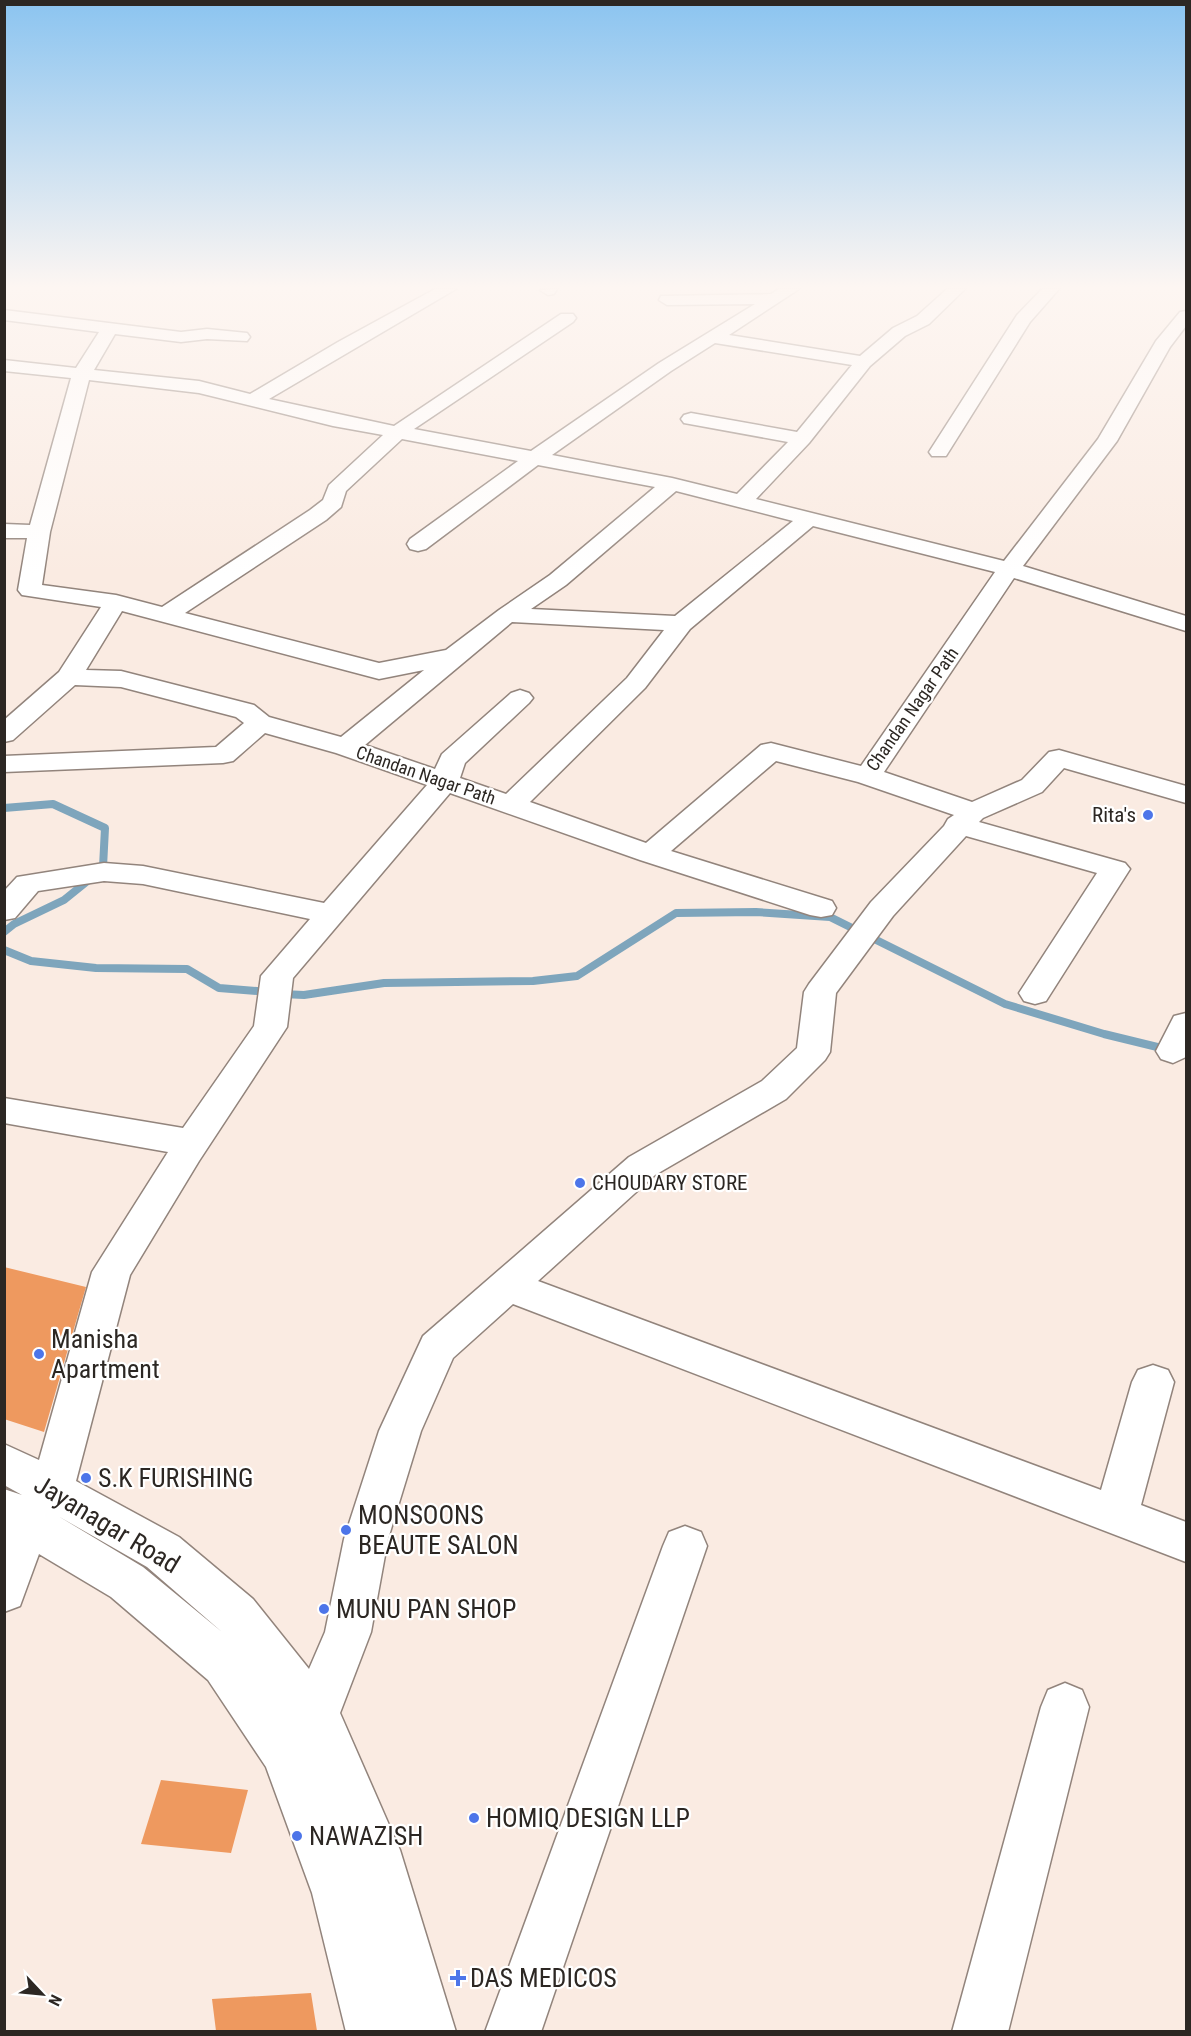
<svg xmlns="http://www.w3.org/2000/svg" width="1191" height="2036" font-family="'Roboto Condensed',sans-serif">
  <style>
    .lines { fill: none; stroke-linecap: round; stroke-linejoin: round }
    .stream { stroke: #7ea5bc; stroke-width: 8 }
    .building { fill: #ee995f }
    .minor-casing { stroke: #92847c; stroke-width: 3 }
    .minor { fill: #fff; fill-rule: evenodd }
    .poi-dot { fill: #4d75e9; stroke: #fff; stroke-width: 2 }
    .labels { text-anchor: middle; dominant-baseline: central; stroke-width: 4.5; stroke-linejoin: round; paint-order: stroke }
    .far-street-label { font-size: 18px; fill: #2c2723; stroke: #fff }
    .poi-label { font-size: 21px; fill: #2c2723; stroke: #fff; text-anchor: end }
    .near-poi-label { font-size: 26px; fill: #2c2723; stroke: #fff; text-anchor: start }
    .near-street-label { font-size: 26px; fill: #2c2723; stroke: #fff }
  </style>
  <rect width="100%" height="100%" fill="#faebe2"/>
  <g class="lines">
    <path class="stream" d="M 4,808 L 53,804 L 105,828 L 103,867 L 100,870
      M 4,932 L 14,924 L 64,900 L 90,879
      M 4,950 L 31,961 L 96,968 L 187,969 L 219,988 L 269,992
      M 282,994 L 304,995 L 384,983 L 533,981 L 577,976 L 676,913 L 756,912 L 830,917 L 1005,1004 L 1104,1034 L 1186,1054"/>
  </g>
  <path class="building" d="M 4,1267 L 86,1287 L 44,1432 L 4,1419 Z
    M 161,1780 L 248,1790 L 231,1853 L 141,1844 Z
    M 311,1993 L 317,2031 L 216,2031 L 212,1999 Z"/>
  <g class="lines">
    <defs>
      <path id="minor" d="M 435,289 L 456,289 L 269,399 L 394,426 L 561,314 L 573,314 L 576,318 L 573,322 L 414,429 L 531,451 L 659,363 L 755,304 L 667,305 L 659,300 L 661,296 L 771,294 L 779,289 L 799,289 L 729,335 L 860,356 L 893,328 L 917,316 L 947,289 L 965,289 L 929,324 L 905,336 L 870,366 L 809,443 L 756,499 L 1004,561 L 1098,439 L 1156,341 L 1180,312 L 1186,311 L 1186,326 L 1170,347 L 1117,441 L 1023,566 L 1186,616 L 1186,631 L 1014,578 L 884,772 L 972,802 L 1022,780 L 1049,752 L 1059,750 L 1186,786 L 1186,803 L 1064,768 L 1042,792 L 983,818 L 979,822 L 1125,863 L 1130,869 L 1046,1001 L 1035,1004 L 1024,1001 L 1019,993 L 1097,873 L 966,836 L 893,916 L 836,993 L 830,1052 L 825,1060 L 786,1099 L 655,1175 L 538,1281 L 1101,1490 L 1132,1382 L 1138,1370 L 1153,1365 L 1168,1370 L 1174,1382 L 1141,1505 L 1186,1522 L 1186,1562 L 513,1304 L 453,1358 L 421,1431 L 388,1539 L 371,1632 L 340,1713 L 400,1850 L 456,2032 L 346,2032 L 312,1893 L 266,1767 L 208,1680 L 111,1597 L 39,1554 L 20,1606 L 4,1612 L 4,1489 L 22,1495 L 4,1485 L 4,1444 L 39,1460 L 92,1272 L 168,1152 L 4,1123 L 4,1098 L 183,1128 L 254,1026 L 261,976 L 310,919 L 143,884 L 104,881 L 38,891 L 15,918 L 4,920 L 4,891 L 17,877 L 104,863 L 143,866 L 324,903 L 427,785 L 336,753 L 265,733 L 233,761 L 223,763 L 4,772 L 4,756 L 216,747 L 244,723 L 236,717 L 121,687 L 75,685 L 13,740 L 4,742 L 4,720 L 59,672 L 101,607 L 22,595 L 18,590 L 27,538 L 4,538 L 4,524 L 30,525 L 71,378 L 4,371 L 4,360 L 76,368 L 99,332 L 4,320 L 4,310 L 181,332 L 207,329 L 247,333 L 250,337 L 247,341 L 207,339 L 181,342 L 115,334 L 94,370 L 199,381 L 250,394 L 338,342 ZM 715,343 L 852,365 L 797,432 L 691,413 L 684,415 L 681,419 L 684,423 L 788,442 L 737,494 L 672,478 L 552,455 L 671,371 ZM 89,380 L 199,393 L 333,426 L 383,435 L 329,485 L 323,500 L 310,510 L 162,607 L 116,595 L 42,585 L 50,532 ZM 402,439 L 518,461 L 410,539 L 407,544 L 410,549 L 418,551 L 426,549 L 538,465 L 655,487 L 550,575 L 499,610 L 446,650 L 379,663 L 185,613 L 326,520 L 341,507 L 346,491 ZM 676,491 L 793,521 L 675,616 L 531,609 L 566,585 ZM 813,526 L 995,572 L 861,766 L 771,743 L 761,745 L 646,843 L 530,802 L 645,688 L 690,629 ZM 122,611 L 379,679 L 424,670 L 341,737 L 269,717 L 254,705 L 121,671 L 86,670 ZM 512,622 L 664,630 L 627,678 L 506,794 L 460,778 L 465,763 L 529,703 L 533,698 L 529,693 L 520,690 L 511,693 L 442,754 L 435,769 L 365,745 ZM 776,761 L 858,782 L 954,815 L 948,819 L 944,826 L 871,902 L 809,984 L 804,992 L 797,1048 L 762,1081 L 629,1157 L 423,1336 L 379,1431 L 344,1539 L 325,1632 L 309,1669 L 253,1599 L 179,1537 L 76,1481 L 130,1275 L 199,1161 L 287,1027 L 293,978 L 450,793 L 640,860 L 810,915 L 821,917 L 832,915 L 836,908 L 832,901 L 671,851 ZM 58,1516 L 147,1567 L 222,1632 L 143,1567 Z
        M 557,289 L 554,294 L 548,295 L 540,290 Z
        M 1042,289 L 1059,289 L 1030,322 L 946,456 L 932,456 L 929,452 L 1017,315 Z
        M 1186,1013 L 1186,1057 L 1173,1063 L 1161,1059 L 1156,1051 L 1174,1016 Z
        M 685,1526 L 701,1532 L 707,1546 L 541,2032 L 485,2032 L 663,1546 L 669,1532 Z
        M 1065,1683 L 1082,1690 L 1089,1707 L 1008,2032 L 952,2032 L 1041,1707 L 1048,1690 Z"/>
    </defs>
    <use href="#minor" class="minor-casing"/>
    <use href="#minor" class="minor"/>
  </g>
  <linearGradient id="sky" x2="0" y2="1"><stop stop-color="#8bc4f0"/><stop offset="0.5" stop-color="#fdf6f2"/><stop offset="1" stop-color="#fdf6f2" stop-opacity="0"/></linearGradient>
  <rect width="1191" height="574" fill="url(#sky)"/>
  <g class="poi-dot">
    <circle cx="1148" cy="815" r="6"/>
    <circle cx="580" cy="1183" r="6"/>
    <circle cx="39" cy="1354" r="6"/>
    <circle cx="86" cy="1478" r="6"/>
    <circle cx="346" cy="1530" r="6"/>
    <circle cx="324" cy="1609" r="6"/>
    <circle cx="474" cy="1818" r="6"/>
    <circle cx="297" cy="1836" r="6"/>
    <path d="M455 1969h6v6h6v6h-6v6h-6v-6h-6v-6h6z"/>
  </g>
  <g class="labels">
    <g class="far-street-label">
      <text transform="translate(912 709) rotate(-55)">Chandan Nagar Path</text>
      <text transform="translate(426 775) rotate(19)">Chandan Nagar Path</text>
    </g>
    <g class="poi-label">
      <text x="1136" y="815">Rita's</text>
      <text x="592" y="1183" text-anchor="start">CHOUDARY STORE</text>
    </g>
    <g class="near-poi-label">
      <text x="51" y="1339">Manisha<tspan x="51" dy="30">Apartment</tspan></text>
      <text x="98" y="1478">S.K FURISHING</text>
      <text x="358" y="1515">MONSOONS<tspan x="358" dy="30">BEAUTE SALON</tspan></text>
      <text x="336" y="1609">MUNU PAN SHOP</text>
      <text x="486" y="1818">HOMIQ DESIGN LLP</text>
      <text x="309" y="1836">NAWAZISH</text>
      <text x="470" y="1978">DAS MEDICOS</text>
    </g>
    <g class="near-street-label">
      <text transform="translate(107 1524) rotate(31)">Jayanagar Road</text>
    </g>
  </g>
  <rect width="1191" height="2036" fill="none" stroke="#2c2723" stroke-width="12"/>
  <g transform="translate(42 1994) rotate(116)" stroke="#ffffff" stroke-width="4.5" paint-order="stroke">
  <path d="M0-4.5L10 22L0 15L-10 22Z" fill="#2c2723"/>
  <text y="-9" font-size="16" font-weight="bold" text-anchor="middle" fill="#2c2723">N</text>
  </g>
</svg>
